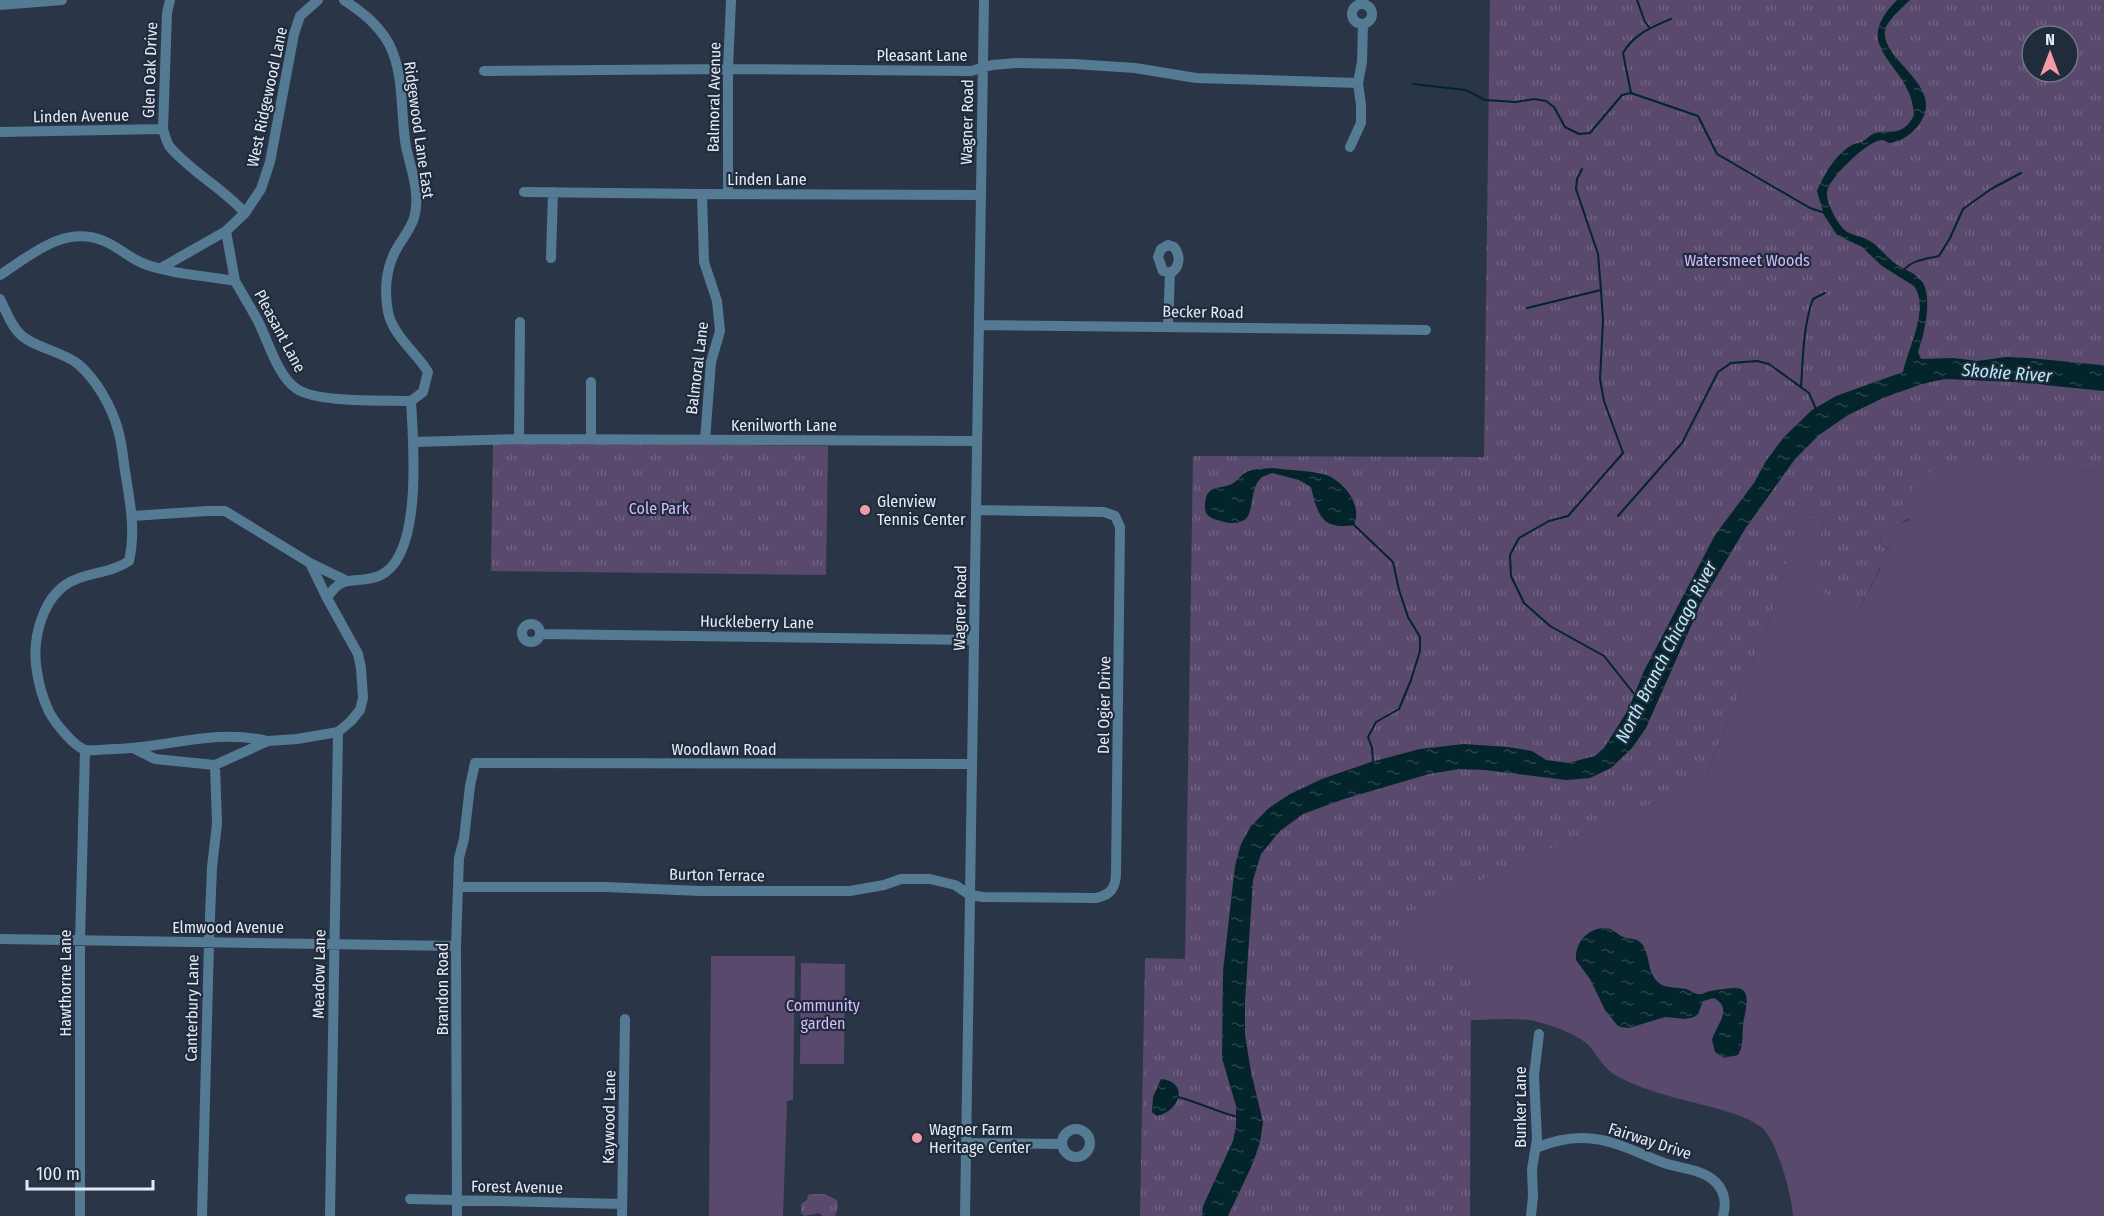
<svg xmlns="http://www.w3.org/2000/svg" width="2104" height="1216" font-family="'Fira Sans Condensed',sans-serif">
  <style>
    .green { fill: #59496c }
    .park { fill: url(#park-tufts); fill-rule: evenodd }
    .water { fill: url(#water-ripples) }
    .lines { fill: none; stroke-linecap: round; stroke-linejoin: round }
    .stream { stroke: #03242b; stroke-width: 2 }
    .minor { stroke: #557a93; stroke-width: 10 }
    .poi-dot { fill: #f49aa6; stroke: #202b3c; stroke-width: 2 }
    .labels { text-anchor: middle; dominant-baseline: central; stroke-width: 4.5; stroke-linejoin: round; paint-order: stroke }
    .street-label { font-size: 16px; fill: #e4ebf7; stroke: #202b3c }
    .park-label { font-size: 16px; fill: #d7bafd; stroke: #202b3c }
    .poi-label { font-size: 16px; fill: #e4ebf7; stroke: #202b3c; text-anchor: start }
    .water-label { font-size: 18px; font-style: italic; fill: #b6ecfa; stroke: #202b3c }
  </style>
  <defs>
    <pattern id="park-tufts" width="24" height="20" patternUnits="userSpaceOnUse" patternTransform="scale(1.5)"><rect width="24" height="20" fill="#59496c"/><path d="M3 7l-1-3M5 7V3M7 7l1-3M15 17l-1-3M17 17v-4M19 17l1-3" fill="none" stroke="#716382"/></pattern>
    <pattern id="water-ripples" width="26" height="14" patternUnits="userSpaceOnUse" patternTransform="scale(1.5)"><rect width="26" height="14" fill="#03242b"/><path d="M2 4q2-2 4 0t4 0M15 11q2-2 4 0t4 0" fill="none" stroke="#28444a"/></pattern>
  </defs>
  <rect width="100%" height="100%" fill="#2a3547"/>
  <path class="green" d="M 1921,466 L 2104,471 L 2104,1216 L 1793,1216 C 1792,1196 1777,1139 1761,1127 C 1748,1117 1731,1113 1715,1108 C 1684,1100 1643,1091 1615,1075 C 1604,1068 1599,1058 1591,1048 C 1581,1035 1551,1025 1534,1021 C 1517,1017 1489,1020 1470,1020 L 1471,960 L 1403,960 L 1404,914 L 1704,780 L 1770,619 L 1799,519 L 1804,514 L 1816,515 L 1823,522 L 1821,533 L 1858,611 L 1890,549 L 1883,547 C 1874,531 1897,526 1909,520 L 1911,488 Z
    M 711,956 L 795,956 L 793,1100 L 787,1101 L 783,1216 L 709,1216 Z
    M 801,963 L 845,964 L 844,1064 L 800,1064 Z"/>
  <path class="park" d="M 1490,0 L 2104,0 L 2104,471 L 1936,467 L 1912,488 L 1917,507 C 1910,529 1871,526 1883,547 L 1893,551 L 1893,556 L 1879,569 L 1858,611 L 1816,589 C 1807,569 1820,543 1823,522 L 1816,515 L 1804,514 L 1799,520 L 1770,619 L 1704,780 L 1405,914 L 1404,959 L 1471,960 L 1470,1216 L 1140,1216 L 1145,958 L 1185,959 L 1193,456 L 1484,457 ZM 2032,36 L 2068,36 L 2068,72 L 2032,72 Z
    M 493,442 L 828,446 L 826,575 L 491,571 Z
    M 812,1194 L 825,1194 L 837,1200 L 838,1207 L 835,1216 L 823,1216 L 819,1213 L 804,1216 L 801,1213 L 801,1204 L 807,1200 L 808,1195 Z"/>
  <path class="water" d="M 1897,0 L 1910,0 C 1903,7 1890,18 1886,27 C 1875,59 1947,84 1920,123 C 1914,132 1902,142 1890,143 C 1887,143 1885,140 1882,140 C 1868,140 1828,179 1827,192 C 1826,201 1833,214 1838,222 C 1848,237 1854,233 1868,240 C 1879,246 1886,257 1896,264 C 1903,269 1913,272 1919,278 C 1935,292 1924,335 1918,352 L 1921,359 L 1954,358 L 1977,361 L 2006,357 L 2029,358 L 2101,365 L 2104,366 L 2104,391 L 2015,382 L 1945,379 L 1922,384 L 1883,398 L 1848,415 L 1819,435 L 1795,459 L 1745,529 L 1702,601 L 1646,728 L 1632,748 L 1611,768 L 1590,778 L 1566,780 L 1485,770 L 1459,769 L 1429,774 L 1344,799 L 1303,814 L 1280,831 L 1261,854 L 1253,880 L 1245,1001 L 1245,1035 L 1251,1072 L 1263,1122 L 1260,1142 L 1253,1163 L 1228,1216 L 1202,1216 L 1203,1206 L 1233,1141 L 1236,1126 L 1236,1106 L 1222,1058 L 1223,971 L 1235,866 L 1241,844 L 1251,826 L 1269,808 L 1290,794 L 1322,779 L 1371,762 L 1420,749 L 1464,744 L 1508,747 L 1532,751 L 1546,760 L 1568,763 L 1595,756 L 1604,748 L 1628,710 L 1644,671 L 1715,535 L 1754,483 L 1766,461 L 1784,437 L 1812,410 L 1836,396 L 1903,372 C 1908,348 1930,308 1914,286 L 1882,266 L 1862,247 L 1837,235 L 1824,215 L 1817,191 C 1825,173 1836,153 1854,144 C 1857,143 1860,143 1863,141 C 1866,140 1868,137 1871,135 C 1887,127 1902,140 1914,115 C 1912,62 1846,51 1897,0 Z
    M 1273,468 C 1286,470 1318,471 1329,476 C 1347,485 1362,506 1354,525 C 1322,530 1318,516 1311,487 L 1299,480 L 1272,473 C 1268,475 1262,476 1260,479 C 1244,496 1264,536 1214,519 C 1208,517 1204,512 1205,505 C 1206,482 1222,491 1235,482 C 1238,480 1241,475 1245,473 C 1253,468 1264,469 1273,468 Z
    M 1607,928 C 1614,930 1617,934 1623,937 C 1628,940 1634,937 1640,942 C 1651,952 1646,973 1659,983 C 1667,989 1677,987 1686,989 C 1690,990 1694,994 1698,994 C 1703,995 1707,991 1711,991 C 1742,986 1752,983 1744,1019 C 1741,1032 1745,1044 1738,1055 L 1725,1058 L 1715,1052 L 1712,1040 C 1716,1025 1734,1009 1714,998 L 1703,1001 L 1698,1014 L 1694,1017 L 1685,1019 L 1665,1017 L 1629,1028 L 1621,1027 L 1617,1025 L 1605,1010 L 1590,979 L 1576,960 C 1575,941 1589,927 1607,928 Z
    M 1161,1079 C 1189,1082 1181,1110 1157,1116 L 1152,1112 L 1153,1097 Z"/>
  <g class="lines">
    <path class="stream" d="M 1637,0 L 1645,22 L 1649,27
      M 1413,84 L 1466,90 L 1485,100 L 1516,102 L 1534,99 L 1546,101 L 1554,107 L 1565,127 L 1579,134 L 1590,133 L 1622,95 L 1631,93 L 1698,116 L 1717,154 L 1810,208 L 1825,213
      M 1631,93 L 1623,53 C 1634,34 1652,27 1671,19
      M 1582,169 L 1577,179 L 1576,189 L 1598,254 L 1601,290
      M 1903,271 C 1912,260 1925,259 1939,256 L 1950,238 L 1963,209 L 1991,189 L 2021,173
      M 1527,308 L 1601,290 L 1603,321 L 1600,379 L 1604,401 L 1623,453 L 1568,516 L 1549,521 L 1519,538 L 1510,555 L 1511,576 L 1524,603 L 1550,626 L 1604,656 L 1635,695
      M 1801,387 C 1803,358 1803,326 1813,299 L 1825,293
      M 1618,516 L 1682,443 L 1718,372 L 1731,363 L 1757,361 L 1769,364 L 1809,393 L 1816,409
      M 1354,525 L 1393,562 L 1399,590 L 1408,617 L 1420,637 L 1420,651 L 1411,680 L 1399,709 L 1376,722 L 1368,737 L 1372,748 L 1373,763
      M 1178,1097 C 1198,1102 1217,1112 1238,1117"/>
    <path class="minor" d="M 170,0 L 167,13 L 163,129 C 165,135 166,142 170,147 C 191,172 223,188 245,213
      M1352 14a10 10 0 1 1 20 0a10 10 0 1 1-20 0Z
      M 0,5 L 62,0
      M 484,71 L 728,69 L 971,71 L 992,65 L 1017,63 L 1074,64 L 1135,68 L 1196,78 L 1358,83
      M 0,132 L 163,129
      M 1350,147 L 1361,123 L 1361,105 L 1358,83 L 1362,62 L 1363,24
      M 524,192 L 702,194 L 981,195
      M 702,194 L 704,262 L 717,301 L 720,331 L 711,362 L 705,440
      M 728,194 L 728,69 L 731,0
      M 226,231 L 235,281
      M 551,258 L 553,192
      M 161,268 L 226,231 L 245,213 L 261,189 L 270,162 L 294,34 L 300,16 L 318,0
      M 0,275 C 31,255 65,224 104,241 C 116,246 125,254 136,260 C 159,273 208,276 235,281 C 243,295 251,308 258,321 C 268,341 278,377 297,389 C 317,403 384,400 411,401
      M 0,299 C 6,311 11,326 21,335 C 35,348 62,351 78,364 C 96,379 112,407 118,430 C 122,443 123,457 125,471 C 130,502 136,530 129,561 C 113,572 94,572 77,579 C 43,591 31,639 37,672 C 39,684 42,696 47,707 C 51,719 74,747 86,750 C 95,751 105,749 114,749 C 169,748 212,728 268,741
      M 979,325 L 1426,330
      M 1168,326 L 1170,273 C 1180,268 1181,256 1174,247 L 1168,245 L 1161,249 L 1158,257 L 1163,271 L 1170,273
      M 591,382 L 591,439
      M 519,439 L 520,322
      M 414,442 L 519,439 L 977,441
      M 133,516 L 207,511 L 225,511 L 310,563 L 347,581
      M 327,598 C 343,572 355,585 379,576 C 424,557 413,441 411,401 L 423,392 L 428,372 C 416,352 393,336 388,312 C 384,291 386,268 396,250 C 402,239 410,230 414,218 C 421,195 411,169 406,147 C 400,113 405,75 389,44 C 378,24 362,12 344,0
      M522 633a9 9 0 1 1 18 0a9 9 0 1 1-18 0Z
      M 540,634 L 974,640
      M 135,749 L 155,759 L 215,765 L 268,741 L 297,739 L 338,732 L 351,721 L 360,710 L 363,698 L 361,668 L 358,654 L 327,598 L 310,563
      M 458,887 L 606,887 L 701,891 L 850,891 L 884,885 L 901,879 L 930,879 L 955,885 L 970,895 L 983,897 L 1096,898 C 1110,895 1115,889 1116,875 L 1120,527 L 1115,516 L 1104,512 L 976,510
      M 0,939 L 456,946
      M1062 1143a14 14 0 1 1 28 0a14 14 0 1 1-28 0Z
      M 966,1143 L 1062,1144
      M 1536,1148 C 1555,1140 1575,1136 1595,1139 C 1619,1142 1642,1155 1664,1163 C 1679,1168 1699,1169 1712,1179 C 1724,1188 1727,1202 1723,1216
      M 410,1199 L 622,1204
      M 80,1216 L 80,941 L 85,750
      M 202,1216 L 209,943 L 212,867 L 217,824 L 215,765
      M 330,1216 L 338,732
      M 457,1216 L 456,946 L 459,858 L 464,839 L 470,786 L 475,763 L 972,764
      M 622,1216 L 625,1019
      M 965,1216 L 984,0
      M 1531,1216 L 1533,1196 L 1532,1169 L 1537,1139 L 1534,1075 L 1539,1034"/>
  </g>
  <g class="poi-dot">
    <circle cx="865" cy="510" r="6"/>
    <circle cx="917" cy="1138" r="6"/>
  </g>
  <g class="labels">
    <g class="street-label">
      <text x="922" y="55">Pleasant Lane</text>
      <text transform="translate(150 70) rotate(-88)">Glen Oak Drive</text>
      <text transform="translate(267 97) rotate(-78)">West Ridgewood Lane</text>
      <text transform="translate(714 97) rotate(-89)">Balmoral Avenue</text>
      <text transform="translate(81 116) rotate(-1)">Linden Avenue</text>
      <text transform="translate(967 122) rotate(-89)">Wagner Road</text>
      <text transform="translate(419 130) rotate(82)">Ridgewood Lane East</text>
      <text x="767" y="179">Linden Lane</text>
      <text transform="translate(1203 312) rotate(1)">Becker Road</text>
      <text transform="translate(280 331) rotate(62)">Pleasant Lane</text>
      <text transform="translate(697 368) rotate(-83)">Balmoral Lane</text>
      <text x="784" y="425">Kenilworth Lane</text>
      <text transform="translate(960 608) rotate(-89)">Wagner Road</text>
      <text transform="translate(757 622) rotate(1)">Huckleberry Lane</text>
      <text transform="translate(1104 705) rotate(-89)">Del Ogier Drive</text>
      <text x="724" y="749">Woodlawn Road</text>
      <text transform="translate(717 875) rotate(1)">Burton Terrace</text>
      <text x="228" y="927">Elmwood Avenue</text>
      <text transform="translate(319 974) rotate(-89)">Meadow Lane</text>
      <text transform="translate(65 983) rotate(-90)">Hawthorne Lane</text>
      <text transform="translate(442 989) rotate(-90)">Brandon Road</text>
      <text transform="translate(192 1008) rotate(-89)">Canterbury Lane</text>
      <text transform="translate(1520 1107) rotate(-90)">Bunker Lane</text>
      <text transform="translate(609 1117) rotate(-89)">Kaywood Lane</text>
      <text transform="translate(1650 1141) rotate(18)">Fairway Drive</text>
      <text transform="translate(517 1187) rotate(1)">Forest Avenue</text>
    </g>
    <g class="park-label">
      <text x="1747" y="260">Watersmeet Woods</text>
      <text x="659" y="508">Cole Park</text>
      <text x="823" y="1005">Community<tspan x="823" dy="18">garden</tspan></text>
    </g>
    <g class="poi-label">
      <text x="877" y="501">Glenview<tspan x="877" dy="18">Tennis Center</tspan></text>
      <text x="929" y="1129">Wagner Farm<tspan x="929" dy="18">Heritage Center</tspan></text>
    </g>
    <g class="water-label">
      <text transform="translate(2007 373) rotate(4)">Skokie River</text>
      <text transform="translate(1666 652) rotate(-63)">North Branch Chicago River</text>
    </g>
  </g>
  <g transform="translate(2050 54)"><circle r="28" fill="#202b3c" stroke="#6e7887" stroke-width="1.5"/>
  <path d="M0-4.5L10 22L0 15L-10 22Z" fill="#f49aa6"/>
  <text y="-9" font-size="16" font-weight="bold" text-anchor="middle" fill="#e4ebf7">N</text>
  </g>
  <path d="M27 1180v9h126v-9" fill="none" stroke="#e4ebf7" stroke-width="3"/>
  <text x="36" y="1180" font-size="18" fill="#e4ebf7" stroke="#202b3c" stroke-width="4.5" paint-order="stroke">100 m</text>
</svg>
